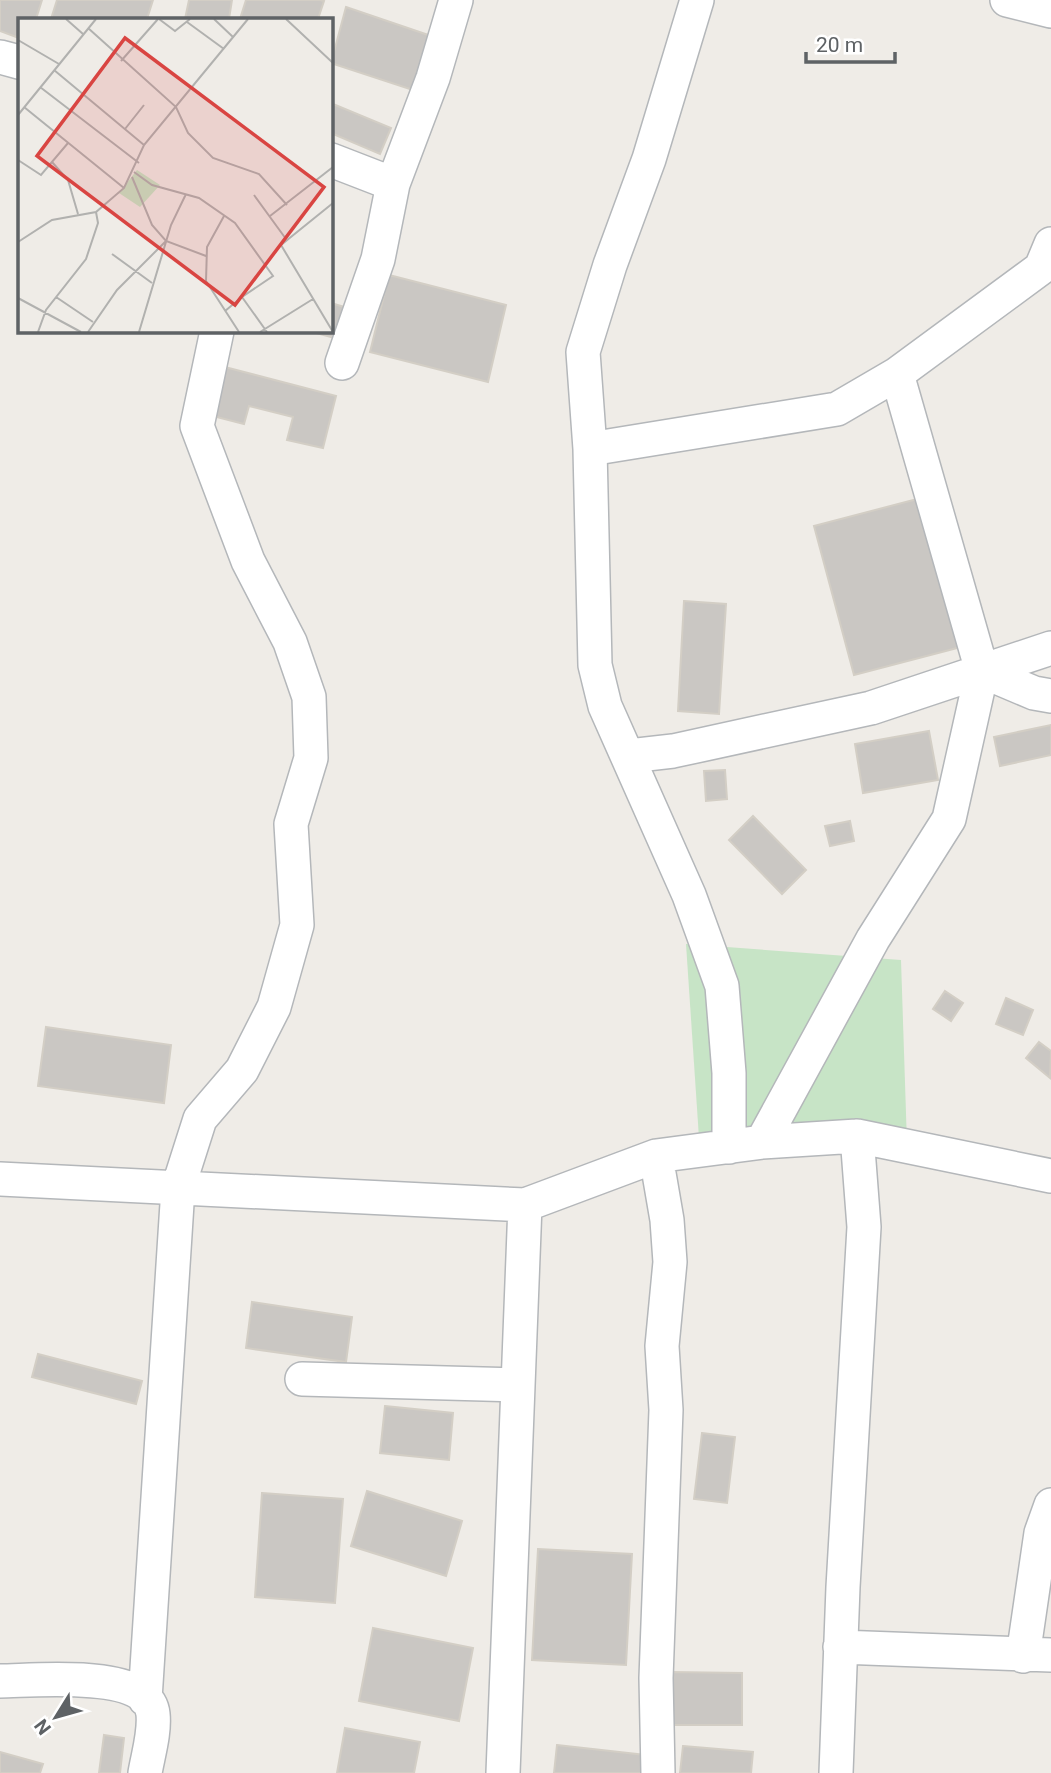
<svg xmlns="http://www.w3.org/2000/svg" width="1051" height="1773" font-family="Roboto,sans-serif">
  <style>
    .green { fill: #c7e4c6 }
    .building { fill: #cac7c3; stroke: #d3cec5; stroke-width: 2 }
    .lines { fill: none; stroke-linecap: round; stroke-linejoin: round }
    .minor-casing { stroke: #b4b7ba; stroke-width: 36 }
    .minor { stroke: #fff; stroke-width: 33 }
    .inset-road { fill: none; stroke: #b1b1af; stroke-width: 2 }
    .view { fill: #d94542; fill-opacity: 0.15; stroke: #d94542; stroke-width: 3.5 }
    .inset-edge { fill: none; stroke: #5e6265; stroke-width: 3.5 }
  </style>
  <rect width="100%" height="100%" fill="#efece7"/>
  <path class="green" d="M 686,944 L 901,960 L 907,1144 L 699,1138 Z"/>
  <path class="building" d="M 0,0 L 42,0 L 36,19 L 19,19 L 19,38 L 0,31 Z
    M 57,0 L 153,0 L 147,19 L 51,19 Z
    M 189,0 L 232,0 L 229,19 L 185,19 Z
    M 246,0 L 320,0 L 324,1 L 318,19 L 240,19 Z
    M 346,7 L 437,38 L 419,92 L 331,63 Z
    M 333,104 L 391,128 L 380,154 L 331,133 Z
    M 389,275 L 506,305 L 488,382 L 370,352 Z
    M 331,303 L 351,309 L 342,340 L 309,331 L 331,331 Z
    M 221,366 L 336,396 L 323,448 L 287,440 L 293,417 L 249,406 L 244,424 L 209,415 Z
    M 921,498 L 961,647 L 854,675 L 814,526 Z
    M 684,601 L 726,604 L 719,714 L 678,711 Z
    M 1051,725 L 1051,755 L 1000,766 L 994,737 Z
    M 929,731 L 938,780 L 863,793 L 855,744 Z
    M 725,770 L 727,799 L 706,801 L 704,771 Z
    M 753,816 L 806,870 L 782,894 L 729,840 Z
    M 850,821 L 854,841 L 830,846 L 825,826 Z
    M 945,991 L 963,1003 L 951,1021 L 933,1009 Z
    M 1006,998 L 1033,1010 L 1023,1035 L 996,1024 Z
    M 46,1027 L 171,1045 L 164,1103 L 38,1086 Z
    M 1039,1042 L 1051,1051 L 1050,1078 L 1026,1058 Z
    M 252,1302 L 352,1317 L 346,1362 L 246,1348 Z
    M 38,1354 L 142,1381 L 136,1404 L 32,1377 Z
    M 385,1406 L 453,1413 L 449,1460 L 380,1453 Z
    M 702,1433 L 735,1437 L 727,1503 L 694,1499 Z
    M 367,1491 L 462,1521 L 446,1576 L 351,1546 Z
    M 262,1493 L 343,1499 L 335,1603 L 255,1597 Z
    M 538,1549 L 632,1554 L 626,1665 L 532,1660 Z
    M 373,1628 L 473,1648 L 459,1721 L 359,1701 Z
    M 670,1672 L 742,1673 L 742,1725 L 670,1725 Z
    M 345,1728 L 420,1742 L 414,1773 L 337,1773 Z
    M 104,1735 L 124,1738 L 120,1773 L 99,1773 Z
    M 557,1745 L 654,1756 L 653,1773 L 554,1773 Z
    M 683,1746 L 753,1752 L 751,1773 L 680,1773 Z
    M 0,1752 L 43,1764 L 40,1773 L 0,1773 Z"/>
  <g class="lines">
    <defs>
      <path id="minor" d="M 697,0 L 649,159 L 610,265 L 583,352 L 590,449 L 595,665 L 605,706 L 689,895 L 722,986 L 729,1073 L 729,1147
        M 1007,0 L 1051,11
        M 0,57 L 19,62
        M 331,160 L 393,184
        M 342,363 L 378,259 L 393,184 L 433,78 L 456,0
        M 590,449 L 837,409 L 897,374 L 1041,268 L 1051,244
        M 982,671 L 1034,693 L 1051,696
        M 629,756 L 673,751 L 871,708 L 1051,648
        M 762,1142 L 873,939 L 949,819 L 982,671 L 897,374
        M 656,1156 L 667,1220 L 670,1262 L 662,1346 L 666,1410 L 656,1678 L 658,1773
        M 0,1179 L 525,1205 L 656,1156 L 762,1142 L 857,1136 L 1051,1176
        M 302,1379 L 518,1385
        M 840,1647 L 1051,1655
        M 1023,1656 L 1041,1533 L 1051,1505
        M 0,1681 C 33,1681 148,1668 153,1714 C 155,1733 148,1755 145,1773
        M 145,1699 L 178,1188 L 200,1119 L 242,1070 L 274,1007 L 297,925 L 291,824 L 311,758 L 309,697 L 290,642 L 248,561 L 197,426 L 217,331
        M 503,1773 L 525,1205
        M 836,1773 L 843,1587 L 864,1227 L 857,1136"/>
    </defs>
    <use href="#minor" class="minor-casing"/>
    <use href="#minor" class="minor"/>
  </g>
  <g transform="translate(18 18)">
    <rect width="315" height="315" fill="#efece7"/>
    <path d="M 119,152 L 142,167 L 122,189 L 101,175 Z" fill="#c7e4c6"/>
    <path class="inset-road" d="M 48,1 L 65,16M 141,1 L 157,13 L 172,1M 196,1 L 215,19M 268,1 L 315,45M 169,4 L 206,31M 70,10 L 158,89 L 170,115 L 195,140 L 241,156 L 269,187M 0,22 L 41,46M 103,43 L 140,1M 36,52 L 126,127M 22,69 L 121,145M 6,89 L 106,170M 0,97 L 78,1M 107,111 L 126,87M 0,142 L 23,157 L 50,125M 34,144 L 50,162 L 60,196M 116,154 L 134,167 L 181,180 L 217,205 L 255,258 L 224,279 L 249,314M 114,159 L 134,207 L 148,223 L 188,238M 236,177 L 268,221M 315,185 L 263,227 L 315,314M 206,198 L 189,229 L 188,263 L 221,314M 252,198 L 315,149M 0,224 L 34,202 L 78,194 L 106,170 L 126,127 L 230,1M 94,236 L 134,265M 38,279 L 75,304M 0,280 L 63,314M 207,293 L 224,279M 20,314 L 28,292 L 68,241 L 80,205 L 78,194M 70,314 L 99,272 L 148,223M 121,314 L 153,207 L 168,176M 242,314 L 295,281"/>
    <path class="view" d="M 107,20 L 306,169 L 217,287 L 19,138 Z"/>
    <rect width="315" height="315" class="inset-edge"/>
  </g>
  <g transform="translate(56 1717) rotate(233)" stroke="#ffffff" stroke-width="5" paint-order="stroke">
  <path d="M0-5L12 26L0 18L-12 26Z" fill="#5e6265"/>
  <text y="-10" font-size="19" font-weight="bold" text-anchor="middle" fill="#5e6265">N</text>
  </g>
  <path d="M806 52v10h89v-10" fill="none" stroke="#5e6265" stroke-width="3.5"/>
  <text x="816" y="52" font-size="21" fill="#5e6265" stroke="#ffffff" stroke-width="5" paint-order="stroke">20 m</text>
</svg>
